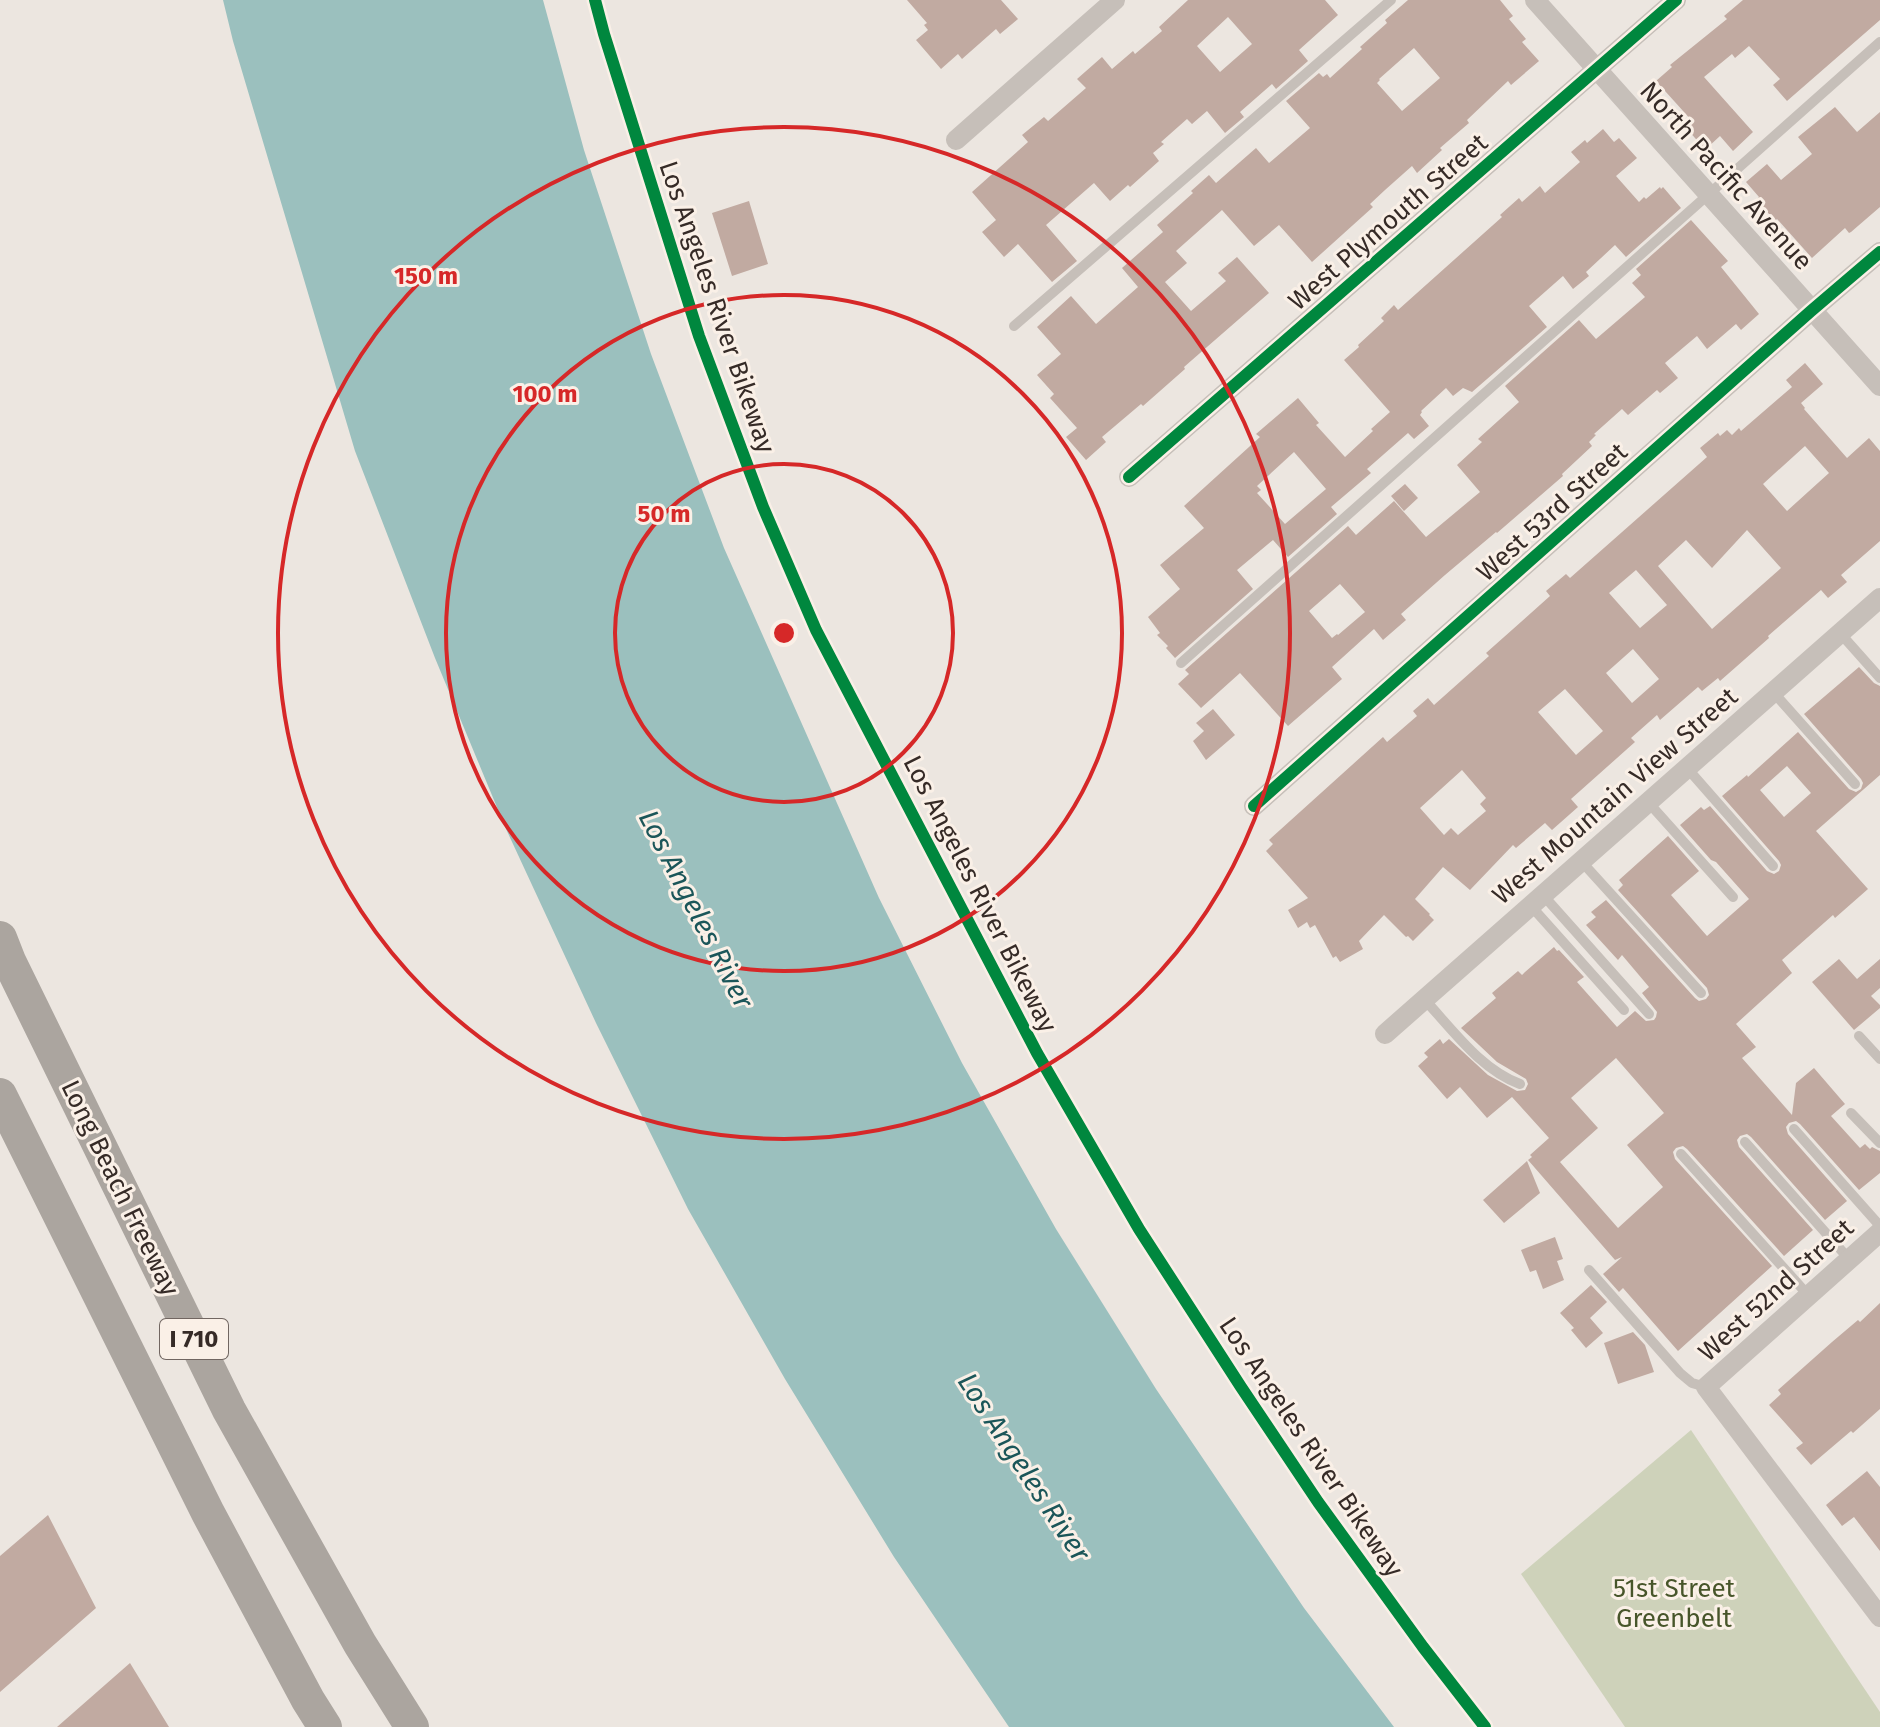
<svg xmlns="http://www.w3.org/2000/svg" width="1880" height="1727" font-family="'Fira Sans',sans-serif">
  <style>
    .green { fill: #ced2ba }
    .water { fill: #9bc0be }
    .building { fill: #c1aaa1; fill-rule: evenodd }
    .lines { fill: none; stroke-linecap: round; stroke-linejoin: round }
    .lane { stroke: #c6bfb9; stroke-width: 10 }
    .street { stroke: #c6bfb9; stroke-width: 20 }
    .highway { stroke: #aba59f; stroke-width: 34 }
    .cycleway-casing { stroke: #faf0e7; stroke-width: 17 }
    .cycleway { stroke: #00873e; stroke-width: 12 }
    .ring { fill: none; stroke: #d62828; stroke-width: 4 }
    .labels { text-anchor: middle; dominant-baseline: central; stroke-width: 6; stroke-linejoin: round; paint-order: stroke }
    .shield { fill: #faf0e7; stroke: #716661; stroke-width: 2 }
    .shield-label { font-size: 24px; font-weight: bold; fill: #362b27 }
    .street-label { font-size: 26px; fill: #362b27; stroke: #faf0e7 }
    .park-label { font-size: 26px; fill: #47552a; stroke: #faf0e7 }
    .water-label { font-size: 28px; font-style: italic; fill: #1b5659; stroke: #faf0e7 }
    .centre { fill: #d62828; stroke: #faf0e7; stroke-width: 4 }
    .ring-label { font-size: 24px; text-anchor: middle; font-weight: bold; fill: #d62828; stroke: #faf0e7; stroke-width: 6; stroke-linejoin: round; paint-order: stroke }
  </style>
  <rect width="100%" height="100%" fill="#ece6e0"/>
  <path class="green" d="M 1691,1430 L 1880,1712 L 1880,1727 L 1625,1727 L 1521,1574 Z"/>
  <path class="water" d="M 223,0 L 543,0 L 584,150 L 651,354 L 724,548 L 879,898 L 962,1063 L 1056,1229 L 1156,1389 L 1304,1608 L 1394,1727 L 1009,1727 L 894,1557 L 785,1379 L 688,1209 L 596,1023 L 506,829 L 435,658 L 355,451 L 233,41 Z"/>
  <path class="building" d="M 907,0 L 1001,0 L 1018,19 L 1000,34 L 996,29 L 962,59 L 958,54 L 941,69 L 916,40 L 928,30 L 924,25 L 927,23 Z
    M 1188,0 L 1325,0 L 1338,15 L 1299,50 L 1308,61 L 1276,89 L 1272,84 L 1240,112 L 1244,117 L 1225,133 L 1207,111 L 1192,124 L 1187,119 L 1161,142 L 1164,144 L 1153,153 L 1159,161 L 1130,187 L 1128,185 L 1110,201 L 1094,183 L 1046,225 L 1077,261 L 1052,282 L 1018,244 L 1004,257 L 982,232 L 996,220 L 972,192 L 1028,142 L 1022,135 L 1044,117 L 1048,121 L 1086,88 L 1077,79 L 1102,57 L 1112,69 L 1133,51 L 1135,54 L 1162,31 L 1159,27 ZM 1228,17 L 1252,44 L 1220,72 L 1197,46 Z
    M 1408,0 L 1500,0 L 1513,16 L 1509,19 L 1526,39 L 1522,42 L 1539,61 L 1511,85 L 1508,81 L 1467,120 L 1469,123 L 1440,148 L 1442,150 L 1417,173 L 1412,166 L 1385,190 L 1370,204 L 1373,207 L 1312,262 L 1279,225 L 1254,246 L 1222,210 L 1176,251 L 1187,263 L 1165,282 L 1191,311 L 1226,281 L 1218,273 L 1237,257 L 1269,293 L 1184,367 L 1185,369 L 1143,406 L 1141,404 L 1102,437 L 1106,442 L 1086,460 L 1066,437 L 1077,428 L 1050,398 L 1054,394 L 1037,375 L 1061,354 L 1037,327 L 1071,296 L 1096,324 L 1138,287 L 1122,268 L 1163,232 L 1157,225 L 1193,193 L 1191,191 L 1209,175 L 1216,183 L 1256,148 L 1269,163 L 1310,128 L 1286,101 L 1319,73 L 1323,77 L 1327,74 L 1330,78 L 1362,49 L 1360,47 L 1387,23 L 1385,20 ZM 1414,48 L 1440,78 L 1402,111 L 1377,83 L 1380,80 L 1379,79 Z
    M 1743,0 L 1880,0 L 1880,20 L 1787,101 L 1773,85 L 1780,79 L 1749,46 L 1735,58 L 1732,54 L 1704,77 L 1753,132 L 1733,151 L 1720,136 L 1707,148 L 1705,146 L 1703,147 L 1687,129 L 1693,122 L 1656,81 L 1672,67 L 1670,65 L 1727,19 L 1724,16 Z
    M 1835,107 L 1857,132 L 1880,112 L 1880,207 L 1851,232 L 1849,233 L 1845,228 L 1812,258 L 1777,219 L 1776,220 L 1771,214 L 1770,215 L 1756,200 L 1759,197 L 1746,182 L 1767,164 L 1781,180 L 1812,154 L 1798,137 Z
    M 1603,129 L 1614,142 L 1619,138 L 1637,158 L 1616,176 L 1639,202 L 1644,197 L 1646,199 L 1660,187 L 1661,189 L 1663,187 L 1681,208 L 1626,257 L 1615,245 L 1586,272 L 1589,276 L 1573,289 L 1563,276 L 1529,306 L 1547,327 L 1472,392 L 1463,388 L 1453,396 L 1446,388 L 1421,411 L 1422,412 L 1420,415 L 1429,426 L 1414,439 L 1408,433 L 1367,469 L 1371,473 L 1331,507 L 1337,514 L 1288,557 L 1273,540 L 1237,570 L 1253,589 L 1175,658 L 1166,648 L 1168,646 L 1157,635 L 1160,633 L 1148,617 L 1180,589 L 1160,565 L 1204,528 L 1184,506 L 1260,437 L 1256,434 L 1298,398 L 1319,423 L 1316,425 L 1345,457 L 1373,431 L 1371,429 L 1390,412 L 1344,360 L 1359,347 L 1358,345 L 1384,321 L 1381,318 L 1394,305 L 1398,310 L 1502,217 L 1500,215 L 1519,198 L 1522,202 L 1540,186 L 1545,193 L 1580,162 L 1571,152 L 1585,140 L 1587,143 ZM 1294,452 L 1326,489 L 1285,524 L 1257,493 L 1261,490 L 1257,486 Z
    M 749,201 L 768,264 L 732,276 L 712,213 Z
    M 1691,220 L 1728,261 L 1721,267 L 1759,314 L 1741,330 L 1736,324 L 1707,349 L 1697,336 L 1665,363 L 1678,378 L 1660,393 L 1657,390 L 1628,415 L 1622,409 L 1594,434 L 1596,435 L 1589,442 L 1592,446 L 1562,474 L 1563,476 L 1497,533 L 1496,532 L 1445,575 L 1401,614 L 1406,620 L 1383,640 L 1374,629 L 1332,667 L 1342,679 L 1288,726 L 1240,673 L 1201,708 L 1178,684 L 1189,674 L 1185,670 L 1348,526 L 1356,535 L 1394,501 L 1426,537 L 1480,492 L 1457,465 L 1482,442 L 1478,439 L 1519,402 L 1505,386 L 1579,320 L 1596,339 L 1645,297 L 1632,283 L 1641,275 L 1636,269 ZM 1340,584 L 1365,612 L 1338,635 L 1337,634 L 1332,638 L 1309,611 Z
    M 1805,363 L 1823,384 L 1801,403 L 1805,408 L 1804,409 L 1847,458 L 1869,438 L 1880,451 L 1880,541 L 1841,575 L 1847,582 L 1828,598 L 1821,590 L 1768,636 L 1769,638 L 1720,681 L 1718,678 L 1702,691 L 1698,687 L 1660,720 L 1657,715 L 1631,738 L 1635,742 L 1571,799 L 1578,807 L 1552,830 L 1545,823 L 1516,848 L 1513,845 L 1470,890 L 1443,867 L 1415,899 L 1430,914 L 1429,915 L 1434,920 L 1413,941 L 1408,936 L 1406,937 L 1384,915 L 1359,941 L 1363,949 L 1340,962 L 1336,956 L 1333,958 L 1315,925 L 1310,928 L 1307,922 L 1298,928 L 1288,910 L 1308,898 L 1266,851 L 1273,844 L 1269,840 L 1383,737 L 1387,742 L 1417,716 L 1413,711 L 1428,698 L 1434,705 L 1489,656 L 1486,653 L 1550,596 L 1546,591 L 1566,574 L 1570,578 L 1707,457 L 1700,448 L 1718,433 L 1720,436 L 1727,430 L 1732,435 L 1739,428 L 1741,431 L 1792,387 L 1786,380 ZM 1805,446 L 1829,473 L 1787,511 L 1763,484 ZM 1747,530 L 1781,568 L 1712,629 L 1658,566 L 1686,540 L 1712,568 ZM 1636,570 L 1667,605 L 1640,628 L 1609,593 ZM 1633,649 L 1659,679 L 1632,703 L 1606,673 ZM 1565,689 L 1603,731 L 1576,755 L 1538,712 ZM 1462,770 L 1486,798 L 1480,804 L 1486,811 L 1458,835 L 1451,828 L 1444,835 L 1420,808 Z
    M 1405,484 L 1418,498 L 1404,511 L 1391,496 Z
    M 1859,667 L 1874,683 L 1880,686 L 1880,775 L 1816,831 L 1868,889 L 1835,918 L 1833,915 L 1782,960 L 1792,973 L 1736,1024 L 1756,1047 L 1742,1058 L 1792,1115 L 1796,1083 L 1814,1068 L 1845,1104 L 1831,1116 L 1860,1148 L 1865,1144 L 1870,1149 L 1872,1147 L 1880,1151 L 1880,1173 L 1859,1190 L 1800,1124 L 1796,1121 L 1789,1123 L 1786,1127 L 1788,1134 L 1847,1201 L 1825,1220 L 1751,1137 L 1747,1134 L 1740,1136 L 1737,1140 L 1739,1147 L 1813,1230 L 1784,1256 L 1687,1149 L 1683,1146 L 1676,1148 L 1673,1152 L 1675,1159 L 1772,1266 L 1678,1351 L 1623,1288 L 1619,1292 L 1603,1274 L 1622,1257 L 1615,1260 L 1528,1160 L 1532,1157 L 1530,1155 L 1549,1138 L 1512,1097 L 1487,1118 L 1460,1087 L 1447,1099 L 1418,1066 L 1428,1057 L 1424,1053 L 1440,1039 L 1443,1044 L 1449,1039 L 1488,1075 L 1517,1091 L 1525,1090 L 1528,1084 L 1526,1079 L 1497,1062 L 1461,1028 L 1496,998 L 1492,993 L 1518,971 L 1522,975 L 1525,972 L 1554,947 L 1557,951 L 1559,950 L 1584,977 L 1577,982 L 1617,1027 L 1635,1011 L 1646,1021 L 1654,1020 L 1656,1017 L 1657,1012 L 1642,993 L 1649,987 L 1622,955 L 1618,960 L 1586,925 L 1596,917 L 1591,912 L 1606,900 L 1695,998 L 1699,1001 L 1706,999 L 1709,995 L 1707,988 L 1618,890 L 1623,885 L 1619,880 L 1668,836 L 1699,871 L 1671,895 L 1707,936 L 1749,899 L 1716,862 L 1711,860 L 1680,825 L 1701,807 L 1704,810 L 1710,806 L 1767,871 L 1774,874 L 1779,871 L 1781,865 L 1779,861 L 1722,796 L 1747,775 L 1748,777 L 1798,732 L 1849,789 L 1856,792 L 1861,789 L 1863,783 L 1861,779 L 1804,714 ZM 1787,766 L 1811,793 L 1784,817 L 1760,790 ZM 1616,1058 L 1664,1113 L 1627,1145 L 1663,1187 L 1618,1228 L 1560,1162 L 1598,1128 L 1571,1098 Z
    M 1213,709 L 1235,735 L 1206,760 L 1193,741 L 1204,731 L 1196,723 Z
    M 1839,959 L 1857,979 L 1880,959 L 1880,988 L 1871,996 L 1880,1005 L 1880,1008 L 1854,1030 L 1812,982 Z
    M 1527,1161 L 1540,1193 L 1504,1223 L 1483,1200 Z
    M 1555,1237 L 1563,1259 L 1557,1261 L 1564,1280 L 1543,1289 L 1536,1270 L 1530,1272 L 1521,1250 Z
    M 1591,1285 L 1607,1302 L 1590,1318 L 1603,1333 L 1586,1348 L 1571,1330 L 1574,1328 L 1560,1313 Z
    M 1880,1303 L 1880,1409 L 1853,1433 L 1851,1431 L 1811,1465 L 1796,1448 L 1803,1443 L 1769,1405 L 1781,1394 L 1778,1390 L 1832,1342 L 1858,1320 L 1860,1322 Z
    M 1633,1332 L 1645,1345 L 1654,1372 L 1618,1384 L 1604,1343 Z
    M 1867,1471 L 1880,1487 L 1880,1551 L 1854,1517 L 1842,1526 L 1826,1505 Z
    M 48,1515 L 96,1608 L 0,1692 L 0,1556 Z
    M 130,1663 L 169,1727 L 57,1727 Z"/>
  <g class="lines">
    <path class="lane" d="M 1014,326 L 1391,0
      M 1840,633 L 1880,678
      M 1181,663 L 1880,42
      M 1773,692 L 1855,784
      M 1687,768 L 1773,866
      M 1648,802 L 1733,897
      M 1581,861 L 1701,993
      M 1543,895 L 1649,1014
      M 1531,906 L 1624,1010
      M 1424,999 C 1453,1030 1480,1069 1520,1084
      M 1859,1036 L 1880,1059
      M 1851,1113 L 1880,1143
      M 1794,1129 L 1880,1226
      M 1745,1142 L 1849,1259
      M 1681,1154 L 1808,1295
      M 1589,1270 L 1680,1373 L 1692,1383 L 1706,1387"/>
    <path class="street" d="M 1535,0 L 1880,386
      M 956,140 L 1115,0
      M 1129,477 L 1676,0
      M 1254,806 L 1811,311 L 1880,252
      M 1385,1034 L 1880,598
      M 1880,1232 L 1706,1387 L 1880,1617"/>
    <path class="highway" d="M 0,938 L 9,961 L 229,1410 L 360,1644 L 412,1727
      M 0,1095 L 208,1513 L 308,1700 L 325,1727"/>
    <defs>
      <path id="cycleway" d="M 595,0 L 604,34 L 699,336 L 763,507 L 816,630 L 1037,1053 L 1139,1229 L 1241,1387 L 1318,1502 L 1423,1647 L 1485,1727
        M 1129,477 L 1676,0
        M 1254,806 L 1811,311 L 1880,252"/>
    </defs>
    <use href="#cycleway" class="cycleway-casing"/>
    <use href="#cycleway" class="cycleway"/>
  </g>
  <g class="ring">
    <circle cx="784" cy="633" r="169"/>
    <circle cx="784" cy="633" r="338"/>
    <circle cx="784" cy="633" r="506"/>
  </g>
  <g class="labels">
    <rect class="shield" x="160" y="1319" width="68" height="40" rx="6"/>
    <g class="shield-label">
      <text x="194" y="1339">I 710</text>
    </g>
    <g class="street-label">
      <text transform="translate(1726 176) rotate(48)">North Pacific Avenue</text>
      <text transform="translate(1388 222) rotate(-41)">West Plymouth Street</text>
      <text transform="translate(717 307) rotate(71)">Los Angeles River Bikeway</text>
      <text transform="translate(1552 512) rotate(-42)">West 53rd Street</text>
      <text transform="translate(1615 796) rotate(-41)">West Mountain View Street</text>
      <text transform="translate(980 894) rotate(63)">Los Angeles River Bikeway</text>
      <text transform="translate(120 1188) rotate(64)">Long Beach Freeway</text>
      <text transform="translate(1776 1290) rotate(-42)">West 52nd Street</text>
      <text transform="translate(1311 1447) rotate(56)">Los Angeles River Bikeway</text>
    </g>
    <g class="park-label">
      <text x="1674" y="1588">51st Street<tspan x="1674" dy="30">Greenbelt</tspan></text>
    </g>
    <g class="water-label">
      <text transform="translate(696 909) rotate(63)">Los Angeles River</text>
      <text transform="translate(1024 1467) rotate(57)">Los Angeles River</text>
    </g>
  </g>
  <circle cx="784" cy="633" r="12" class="centre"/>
  <g class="ring-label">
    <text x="426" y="284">150 m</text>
    <text x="545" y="402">100 m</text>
    <text x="664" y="522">50 m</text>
  </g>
</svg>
